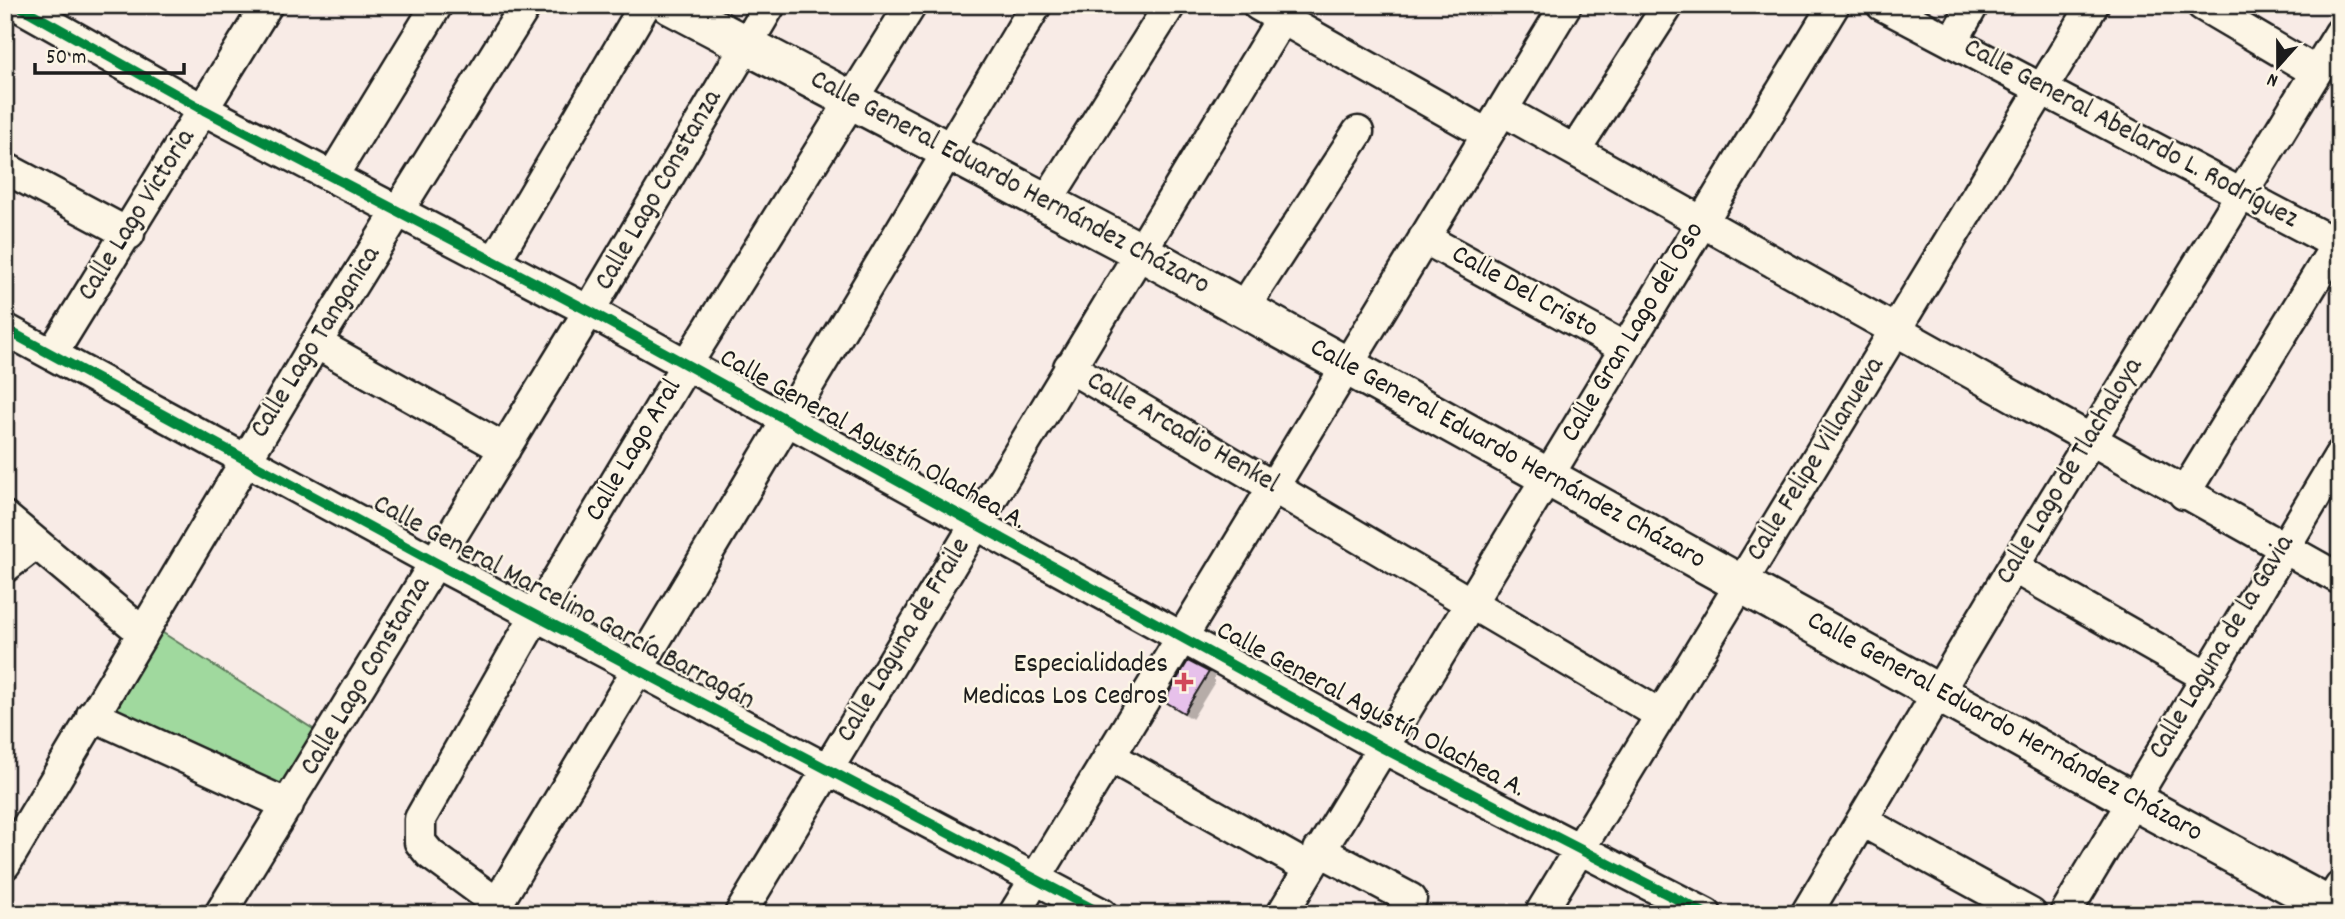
<svg xmlns="http://www.w3.org/2000/svg" width="2345" height="919" font-family="Dekko,sans-serif">
  <style>
    .green { fill: #a0d99e; stroke: #5e7a5d; stroke-width: 2 }
    .building { fill: #e7c1eb; stroke: #1c1c1c; stroke-width: 2; filter: url(#shadow) }
    .lines { fill: none; stroke-linecap: round; stroke-linejoin: round }
    .minor-casing { stroke: #1c1c1c; stroke-width: 35 }
    .major-casing { stroke: #1c1c1c; stroke-width: 42 }
    .minor { stroke: #fcf5e5; stroke-width: 30 }
    .major { stroke: #fcf5e5; stroke-width: 37 }
    .cycleway-casing { stroke: #fcf5e5; stroke-width: 15 }
    .cycleway { stroke: #00873e; stroke-width: 10 }
    .poi-dot { fill: #d1495b; stroke: #fcf5e5; stroke-width: 2.5 }
    .labels { text-anchor: middle; dominant-baseline: central; stroke-width: 5; stroke-linejoin: round; paint-order: stroke }
    .street-label { font-size: 28px; fill: #1c1c1c; stroke: #fcf5e5 }
    .poi-label { font-size: 28px; fill: #1c1c1c; stroke: #fcf5e5; text-anchor: end }
  </style>
  <defs>
    <filter id="shadow"><feDropShadow dx="8" dy="4.5" stdDeviation="0" flood-color="#0004"/></filter>
  </defs>
  <rect width="100%" height="100%" fill="#f8ebe6"/>
  <filter id="ink" filterUnits="userSpaceOnUse"><feTurbulence type="fractalNoise" baseFrequency=".0143" numOctaves="2"/><feDisplacementMap in="SourceGraphic" scale="14" xChannelSelector="R" yChannelSelector="G"/><feConvolveMatrix kernelMatrix="1 2 1 2 8 2 1 2 1" color-interpolation-filters="sRGB"/></filter>
  <g filter="url(#ink)">
    <path class="green" d="M 160,631 L 321,734 L 286,791 L 116,711 Z"/>
    <path class="building" d="M 1188,661 L 1209,672 L 1184,713 L 1164,701 Z"/>
    <g class="lines">
      <defs>
        <path id="minor" d="M 17,5 L 204,110 L 589,311 L 1381,747 L 1706,914
          M 1258,5 L 1487,134
          M 1882,5 L 2340,246
          M 2202,5 L 2316,72
          M 1952,42 L 1973,5
          M 1502,110 L 2340,579
          M 1575,150 L 1667,7
          M 5,168 L 129,234
          M 332,177 L 437,5
          M 1046,202 L 1170,5
          M 1424,238 L 1625,348
          M 495,261 L 645,5
          M 1243,309 L 1358,132
          M 5,329 L 436,563 L 1102,914
          M 316,343 L 505,449
          M 52,354 L 267,5
          M 1069,367 L 1661,715
          M 2184,494 L 2340,239
          M 5,517 L 143,633
          M 5,567 L 35,544
          M 2013,567 L 2205,676
          M 92,715 L 288,805
          M 1109,756 L 1309,868
          M 1862,821 L 2031,914
          M 1319,850 L 1411,899
          M 5,864 L 316,343 L 526,5
          M 498,904 L 430,854 L 420,842 L 420,819 L 536,615 L 686,365 L 911,5
          M 220,914 L 589,311 L 770,5
          M 491,914 L 1036,5
          M 740,914 L 1290,5
          M 1014,914 L 1566,5
          M 1282,914 L 1834,5
          M 1540,914 L 2093,5
          M 1806,914 L 2013,567 L 2340,33
          M 2065,914 L 2340,455
          M 2323,914 L 2340,887"/>
        <path id="major" d="M 670,5 L 1139,251 L 2132,800 L 2340,912"/>
      </defs>
      <use href="#minor" class="minor-casing"/>
      <use href="#major" class="major-casing"/>
      <use href="#minor" class="minor"/>
      <use href="#major" class="major"/>
      <defs>
        <path id="cycleway" d="M 17,5 L 204,110 L 589,311 L 1381,747 L 1706,914
          M 5,329 L 436,563 L 1102,914"/>
      </defs>
      <use href="#cycleway" class="cycleway-casing"/>
      <use href="#cycleway" class="cycleway"/>
    </g>
  </g>
  <path class="poi-dot" d="M1180.5 671.5h7v7h7v7h-7v7h-7v-7h-7v-7h7z"/>
  <g class="labels">
    <g class="street-label">
      <text transform="translate(2130 135) rotate(28)">Calle General Abelardo L. Rodríguez</text>
      <text transform="translate(1009 184) rotate(28)">Calle General Eduardo Hernández Cházaro</text>
      <text transform="translate(660 191) rotate(-60)">Calle Lago Constanza</text>
      <text transform="translate(138 216) rotate(-58)">Calle Lago Victoria</text>
      <text transform="translate(1524 293) rotate(29)">Calle Del Cristo</text>
      <text transform="translate(1634 333) rotate(-59)">Calle Gran Lago del Oso</text>
      <text transform="translate(317 343) rotate(-58)">Calle Lago Tanganica</text>
      <text transform="translate(1182 434) rotate(30)">Calle Arcadio Henkel</text>
      <text transform="translate(872 441) rotate(29)">Calle General Agustín Olachea A.</text>
      <text transform="translate(635 451) rotate(-59)">Calle Lago Aral</text>
      <text transform="translate(1507 455) rotate(29)">Calle General Eduardo Hernández Cházaro</text>
      <text transform="translate(1817 460) rotate(-58)">Calle Felipe Villanueva</text>
      <text transform="translate(2071 472) rotate(-59)">Calle Lago de Tlachaloya</text>
      <text transform="translate(563 604) rotate(28)">Calle General Marcelino García Barragán</text>
      <text transform="translate(905 641) rotate(-59)">Calle Laguna de Fraile</text>
      <text transform="translate(2223 648) rotate(-59)">Calle Laguna de la Gavia</text>
      <text transform="translate(367 677) rotate(-59)">Calle Lago Constanza</text>
      <text transform="translate(1370 711) rotate(28)">Calle General Agustín Olachea A.</text>
      <text transform="translate(2004 728) rotate(29)">Calle General Eduardo Hernández Cházaro</text>
    </g>
    <g class="poi-label">
      <text x="1168" y="666">Especialidades<tspan x="1168" dy="32">Medicas Los Cedros</tspan></text>
    </g>
  </g>
  <rect width="2345" height="919" fill="none" stroke="#fcf5e5" stroke-width="28"/>
  <rect x="14" y="14" width="2317" height="891" fill="none" stroke="#1c1c1c" stroke-width="2.5" filter="url(#ink)"/>
  <g transform="translate(2278 66) rotate(201)" stroke="#fcf5e5" stroke-width="5" paint-order="stroke">
  <path d="M0-5L12 26L0 18L-12 26Z" fill="#1c1c1c"/>
  <text y="-10" font-size="19" font-weight="bold" text-anchor="middle" fill="#1c1c1c">N</text>
  </g>
  <path d="M35 63v10h149v-10" fill="none" stroke="#1c1c1c" stroke-width="3.5"/>
  <text x="46" y="63" font-size="21" fill="#1c1c1c" stroke="#fcf5e5" stroke-width="5" paint-order="stroke">50 m</text>
</svg>
